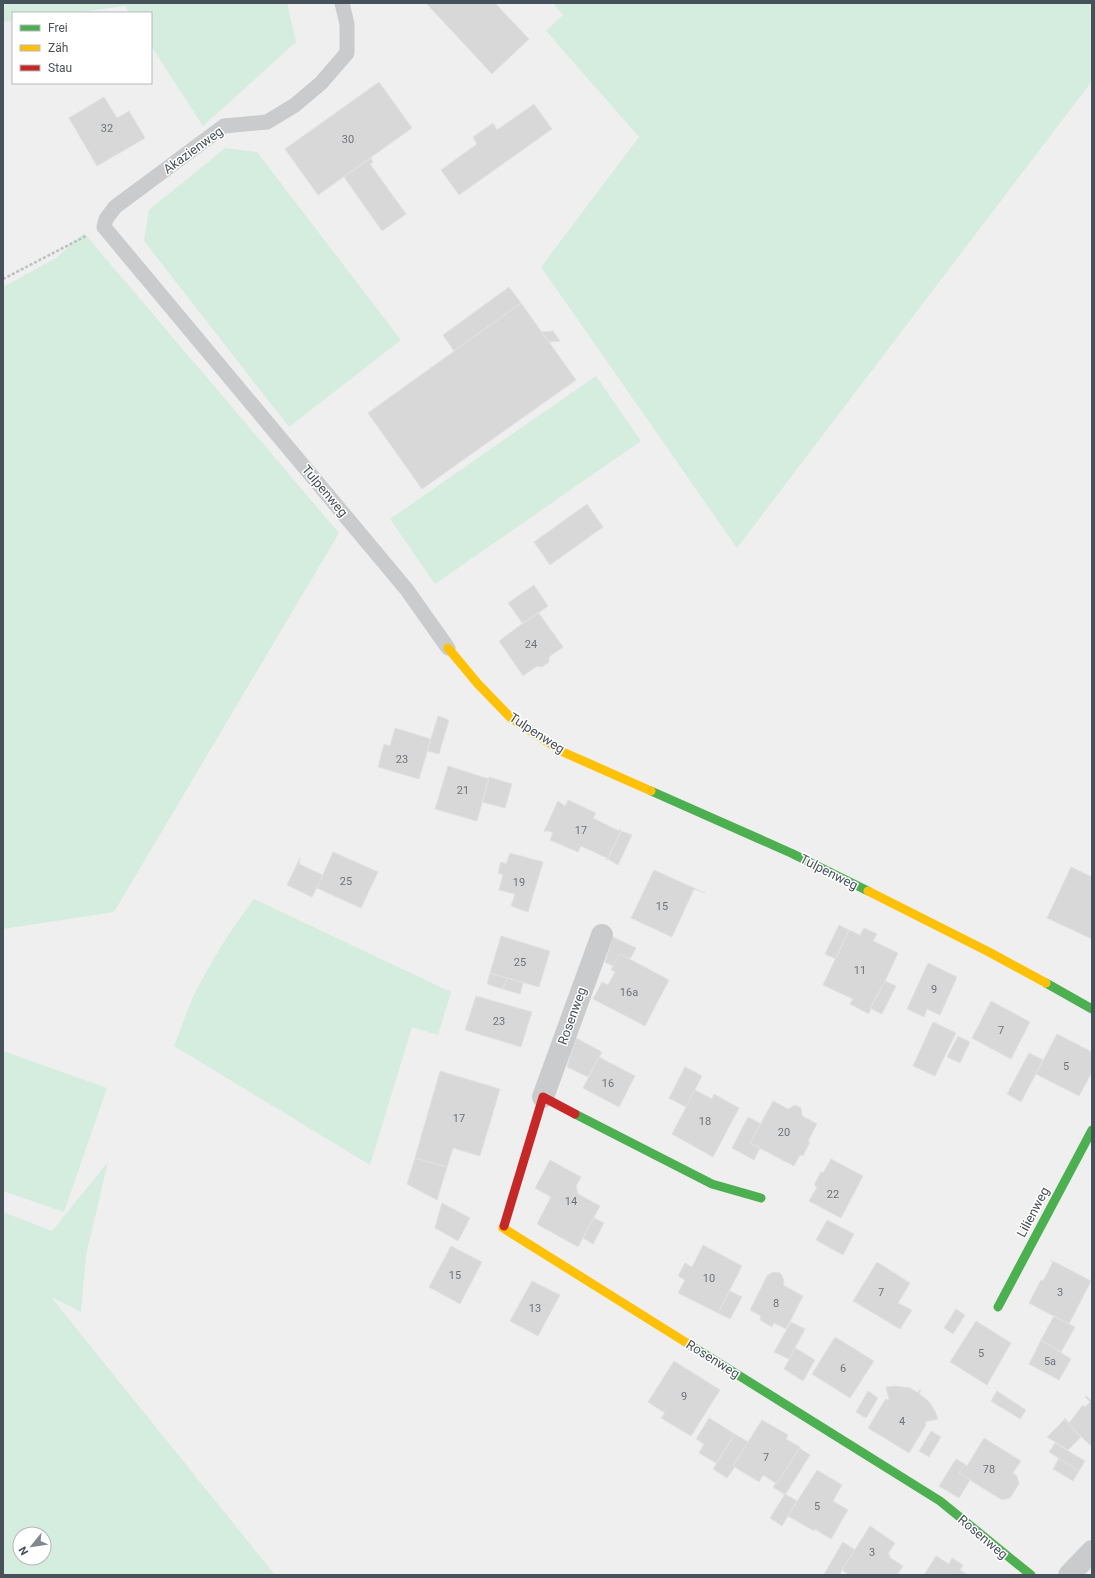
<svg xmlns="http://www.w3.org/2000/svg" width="1095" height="1578" font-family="Roboto,sans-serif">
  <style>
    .green { fill: #d4edde; fill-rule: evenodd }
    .building { fill: #d8d8d9; stroke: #e0e1e2 }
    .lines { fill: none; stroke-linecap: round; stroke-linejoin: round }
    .path { stroke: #b8c2bf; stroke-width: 2.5; stroke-dasharray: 3 2; stroke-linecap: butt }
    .lane { stroke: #c9cbcd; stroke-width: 15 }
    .street { stroke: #c9cbcd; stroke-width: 22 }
    .fast { stroke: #4caf50; stroke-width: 9 }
    .slow { stroke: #ffc107; stroke-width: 9 }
    .jam { stroke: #c62828; stroke-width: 9 }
    .labels { text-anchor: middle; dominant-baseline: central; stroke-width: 3; stroke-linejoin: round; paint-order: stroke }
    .number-label { font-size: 11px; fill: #6c747a }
    .street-label { font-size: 13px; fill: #47515a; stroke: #fff }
  </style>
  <rect width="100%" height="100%" fill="#efefef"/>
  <path class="green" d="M 3,3 L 287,3 L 296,42 L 203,126 L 151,46 L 151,13 L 129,13 L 125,6 L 72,13 L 13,13 L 13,21 L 3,22 Z
    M 553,3 L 1092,3 L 1092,81 L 737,548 L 541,267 L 639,137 L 546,31 L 563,15 Z
    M 225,148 L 257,152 L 401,340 L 289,427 L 144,241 L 149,210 Z
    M 84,233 L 339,533 L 114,912 L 3,929 L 3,287 L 56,258 Z
    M 596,376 L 641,441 L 435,584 L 390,519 Z
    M 254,899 L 451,992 L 438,1035 L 412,1027 L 370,1165 L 174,1046 C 181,1030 186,1011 194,995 C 211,961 231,929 254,899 Z
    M 3,1051 L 107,1088 L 64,1212 L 3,1191 Z
    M 108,1162 L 86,1255 L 81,1312 L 51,1297 L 275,1575 L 3,1575 L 3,1212 L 52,1231 ZM 20,1534 L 44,1534 L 44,1558 L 20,1558 Z"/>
  <path class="building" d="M 426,3 L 495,3 L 529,39 L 492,74 Z
    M 379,82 L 412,128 L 318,195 L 285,149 Z
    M 104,97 L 117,118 L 129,111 L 145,138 L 97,166 L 69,118 Z
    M 534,104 L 552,129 L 459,195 L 441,170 L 477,144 L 473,137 L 493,123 L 497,130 Z
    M 371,158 L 373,162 L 370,164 L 406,214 L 382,231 L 344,177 Z
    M 509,287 L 521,303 L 454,351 L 443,335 Z
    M 521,303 L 576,380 L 422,489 L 368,413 Z
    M 553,331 L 560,341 L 549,342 L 542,332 Z
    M 587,504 L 603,527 L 550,565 L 534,542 Z
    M 534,585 L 548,606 L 523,624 L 508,603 Z
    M 538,612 L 563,647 L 549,657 L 549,662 L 542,667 L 537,666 L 523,676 L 499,641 Z
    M 438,716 L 449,720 L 439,754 L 427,751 Z
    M 395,728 L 431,739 L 419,779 L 378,767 L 384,744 L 390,746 Z
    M 448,766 L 489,779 L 477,821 L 435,809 Z
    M 489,777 L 512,784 L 505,808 L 482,802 Z
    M 568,800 L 596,813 L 593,818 L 619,831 L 620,829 L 621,830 L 607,860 L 606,859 L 607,858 L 581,846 L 578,852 L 550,840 L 553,833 L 546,830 L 546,832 L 544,831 L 558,801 L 565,806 Z
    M 621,831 L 632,835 L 618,865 L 608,859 Z
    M 333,852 L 378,872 L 361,908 L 317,888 Z
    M 510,853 L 543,862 L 528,912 L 511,906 L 515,894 L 499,890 L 503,875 L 498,873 L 501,862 L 506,864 Z
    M 300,858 L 299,864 L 323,875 L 312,897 L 287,885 Z
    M 1071,867 L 1092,877 L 1092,939 L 1047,918 Z
    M 654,870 L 705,893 L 694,889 L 672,937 L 631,918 Z
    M 839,925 L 849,930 L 836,959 L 825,954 Z
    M 864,928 L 877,934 L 873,941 L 898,953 L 878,996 L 876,995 L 869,1014 L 850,1004 L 853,999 L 823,985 L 849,930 L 860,935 Z
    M 501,936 L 550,951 L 539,987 L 490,973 Z
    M 613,937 L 636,948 L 630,959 L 620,954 L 613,966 L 605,962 Z
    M 620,954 L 669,980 L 645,1026 L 593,999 L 602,982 L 608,985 L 615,972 L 611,970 Z
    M 928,963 L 957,977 L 940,1015 L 927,1009 L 924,1017 L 907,1009 Z
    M 490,973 L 507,978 L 503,989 L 487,984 Z
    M 507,978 L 523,983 L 520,994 L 503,989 Z
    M 885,981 L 896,986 L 882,1014 L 870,1008 Z
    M 476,996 L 532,1012 L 521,1047 L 465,1030 Z
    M 991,1001 L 1030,1022 L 1011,1059 L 972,1038 Z
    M 933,1022 L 956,1033 L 935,1076 L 913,1066 Z
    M 1057,1034 L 1092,1052 L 1092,1072 L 1079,1096 L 1036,1074 Z
    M 958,1036 L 970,1042 L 960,1063 L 947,1057 Z
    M 576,1038 L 602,1052 L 588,1077 L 567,1067 Z
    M 1029,1053 L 1043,1060 L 1021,1102 L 1007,1094 Z
    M 599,1057 L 635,1076 L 619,1107 L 583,1088 Z
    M 685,1067 L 702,1076 L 686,1107 L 669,1098 Z
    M 440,1071 L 500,1089 L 480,1156 L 453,1148 L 447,1167 L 415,1158 Z
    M 695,1090 L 712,1099 L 714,1094 L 739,1108 L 713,1157 L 672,1134 Z
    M 773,1101 L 788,1109 L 795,1105 L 801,1108 L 802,1116 L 817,1124 L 808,1141 L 810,1142 L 803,1156 L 800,1155 L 794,1166 L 750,1143 Z
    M 748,1117 L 761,1124 L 750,1143 L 760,1148 L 754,1160 L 732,1148 Z
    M 415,1158 L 447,1167 L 437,1200 L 407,1184 Z
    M 831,1159 L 863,1176 L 841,1218 L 809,1201 L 817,1187 L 814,1185 L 821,1172 L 823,1173 Z
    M 550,1160 L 581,1177 L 576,1186 L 578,1194 L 600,1206 L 578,1247 L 537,1224 L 551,1197 L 535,1188 Z
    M 442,1203 L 470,1218 L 458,1241 L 435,1228 Z
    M 594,1218 L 604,1223 L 593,1244 L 583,1238 Z
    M 827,1220 L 854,1234 L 843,1255 L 816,1240 Z
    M 703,1245 L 742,1266 L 718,1313 L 678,1293 L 685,1280 L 678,1276 L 685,1263 L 692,1267 Z
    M 451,1246 L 482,1262 L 460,1304 L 429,1287 Z
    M 1051,1260 L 1091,1281 L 1069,1324 L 1029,1303 L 1041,1280 L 1043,1281 L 1053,1262 L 1051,1261 Z
    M 877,1262 L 910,1283 L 898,1303 L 912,1310 L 900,1329 L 853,1301 Z
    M 773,1272 L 780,1273 L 782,1275 L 784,1282 L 783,1285 L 803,1296 L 786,1329 L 774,1323 L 772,1327 L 760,1320 L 761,1316 L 750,1310 L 767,1276 Z
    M 532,1281 L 560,1295 L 538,1336 L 510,1321 Z
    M 730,1291 L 742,1297 L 730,1319 L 718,1313 Z
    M 956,1309 L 965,1315 L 953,1334 L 944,1328 Z
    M 1054,1316 L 1075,1327 L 1061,1352 L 1041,1340 Z
    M 976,1321 L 1011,1343 L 987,1385 L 950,1362 Z
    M 791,1322 L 805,1329 L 789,1359 L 774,1352 Z
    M 835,1337 L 874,1361 L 850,1398 L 812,1374 Z
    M 1041,1340 L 1071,1359 L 1059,1380 L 1029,1364 Z
    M 795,1348 L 815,1360 L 803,1381 L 784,1369 Z
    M 674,1361 L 720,1390 L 691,1436 L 661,1418 L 665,1413 L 648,1402 Z
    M 895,1386 L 910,1388 L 918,1393 L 920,1389 L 921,1390 L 919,1394 L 925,1398 L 930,1403 L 935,1411 L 938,1419 L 925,1422 L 926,1425 L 909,1453 L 868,1428 L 885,1400 L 889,1399 L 886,1387 Z
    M 868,1391 L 878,1398 L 866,1418 L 856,1412 Z
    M 997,1391 L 1026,1410 L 1020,1419 L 991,1401 Z
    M 1086,1396 L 1092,1401 L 1092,1447 L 1064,1420 L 1065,1418 L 1069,1423 L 1083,1405 L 1085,1407 L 1090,1402 L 1085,1397 Z
    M 709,1418 L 735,1434 L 716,1463 L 699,1453 L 704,1444 L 696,1439 Z
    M 762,1420 L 788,1435 L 786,1439 L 800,1447 L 777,1484 L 763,1475 L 759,1482 L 733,1466 Z
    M 1064,1420 L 1081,1437 L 1068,1450 L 1047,1437 Z
    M 931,1431 L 941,1437 L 929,1457 L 919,1451 Z
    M 735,1434 L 748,1442 L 733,1466 L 735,1467 L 727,1478 L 713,1469 Z
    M 984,1438 L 1021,1461 L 1013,1473 L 1017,1476 L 1019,1484 L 1010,1498 L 1002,1500 L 959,1473 L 965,1464 L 967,1466 Z
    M 1055,1443 L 1085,1461 L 1079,1471 L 1049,1452 Z
    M 799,1448 L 810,1455 L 785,1495 L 773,1487 L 776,1483 L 777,1484 Z
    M 1059,1458 L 1079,1471 L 1073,1481 L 1053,1469 Z
    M 956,1459 L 965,1464 L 959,1473 L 970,1480 L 959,1498 L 939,1486 Z
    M 817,1470 L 842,1485 L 833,1501 L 848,1510 L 831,1539 L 815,1529 L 814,1531 L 788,1516 Z
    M 785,1494 L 797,1501 L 782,1526 L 770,1518 Z
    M 870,1526 L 895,1543 L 888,1554 L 890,1555 L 889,1557 L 903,1566 L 897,1575 L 849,1575 L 842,1570 Z
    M 843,1542 L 855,1550 L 839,1575 L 825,1575 L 824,1574 Z
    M 936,1556 L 949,1564 L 952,1558 L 963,1565 L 960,1570 L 968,1575 L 924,1575 Z"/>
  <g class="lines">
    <path class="path" d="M 3,279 L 86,236"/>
    <path class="lane" d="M 342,3 L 347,24 L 347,53 L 321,83 L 295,105 L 267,122 L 224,126 L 115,207 L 106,219 L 104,227 L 407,590 L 448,648"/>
    <path class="street" d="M 543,1097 L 602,935
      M 1069,1575 L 1092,1551"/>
    <path class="fast" d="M 651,791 L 791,853 L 868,891
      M 1046,983 L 1092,1009
      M 575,1114 L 712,1184 L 761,1198
      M 998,1307 L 1092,1130
      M 690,1345 L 940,1501 L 1031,1575"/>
    <path class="slow" d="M 448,648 L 478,684 L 511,718 L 563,752 L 651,791
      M 868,891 L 989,952 L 1046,983
      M 504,1226 L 503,1228 L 690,1345"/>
    <path class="jam" d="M 504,1226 L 543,1097 L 575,1114"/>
  </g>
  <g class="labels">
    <g class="number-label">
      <text x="107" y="128">32</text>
      <text x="348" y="139">30</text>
      <text x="531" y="644">24</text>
      <text x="402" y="759">23</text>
      <text x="463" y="790">21</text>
      <text x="581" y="830">17</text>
      <text x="346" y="881">25</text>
      <text x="519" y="882">19</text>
      <text x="662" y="906">15</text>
      <text x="520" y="962">25</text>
      <text x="860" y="970">11</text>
      <text x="934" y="989">9</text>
      <text x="629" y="992">16a</text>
      <text x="499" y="1021">23</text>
      <text x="1001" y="1030">7</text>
      <text x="1066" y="1066">5</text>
      <text x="608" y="1083">16</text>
      <text x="459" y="1118">17</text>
      <text x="705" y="1121">18</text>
      <text x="784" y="1132">20</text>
      <text x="833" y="1194">22</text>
      <text x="571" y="1201">14</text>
      <text x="455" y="1275">15</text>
      <text x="709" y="1278">10</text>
      <text x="881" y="1292">7</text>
      <text x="1060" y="1292">3</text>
      <text x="776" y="1303">8</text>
      <text x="535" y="1308">13</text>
      <text x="981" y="1353">5</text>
      <text x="1050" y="1361">5a</text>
      <text x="843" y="1368">6</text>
      <text x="684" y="1396">9</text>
      <text x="902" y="1421">4</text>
      <text x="766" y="1457">7</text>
      <text x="989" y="1469">78</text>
      <text x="817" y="1506">5</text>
      <text x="872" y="1552">3</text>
    </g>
    <g class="street-label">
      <text transform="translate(193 150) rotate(-36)">Akazienweg</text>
      <text transform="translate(325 491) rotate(50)">Tulpenweg</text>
      <text transform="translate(537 733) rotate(33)">Tulpenweg</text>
      <text transform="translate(829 872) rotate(27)">Tulpenweg</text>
      <text transform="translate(572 1016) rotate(-70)">Rosenweg</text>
      <text transform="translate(1033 1212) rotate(-62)">Lilienweg</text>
      <text transform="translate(713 1359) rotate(32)">Rosenweg</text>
      <text transform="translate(983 1537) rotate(40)">Rosenweg</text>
    </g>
  </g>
  <rect width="1095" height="1578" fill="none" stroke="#47515a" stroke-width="8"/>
  <rect x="12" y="12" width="140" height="72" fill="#ffffff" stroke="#b5b9bd"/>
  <rect x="20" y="25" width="20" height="6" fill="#4caf50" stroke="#b5b9bd"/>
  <text x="48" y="32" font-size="12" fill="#47515a">Frei</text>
  <rect x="20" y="45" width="20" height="6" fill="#ffc107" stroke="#b5b9bd"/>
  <text x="48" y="52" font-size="12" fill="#47515a">Zäh</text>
  <rect x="20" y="65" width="20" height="6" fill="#c62828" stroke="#b5b9bd"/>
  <text x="48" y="72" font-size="12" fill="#47515a">Stau</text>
  <g transform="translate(32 1546) rotate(240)"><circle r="19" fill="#ffffff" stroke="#b5b9bd"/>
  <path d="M0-3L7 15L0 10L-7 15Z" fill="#82888e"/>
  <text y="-6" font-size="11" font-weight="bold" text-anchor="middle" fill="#47515a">N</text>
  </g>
</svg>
